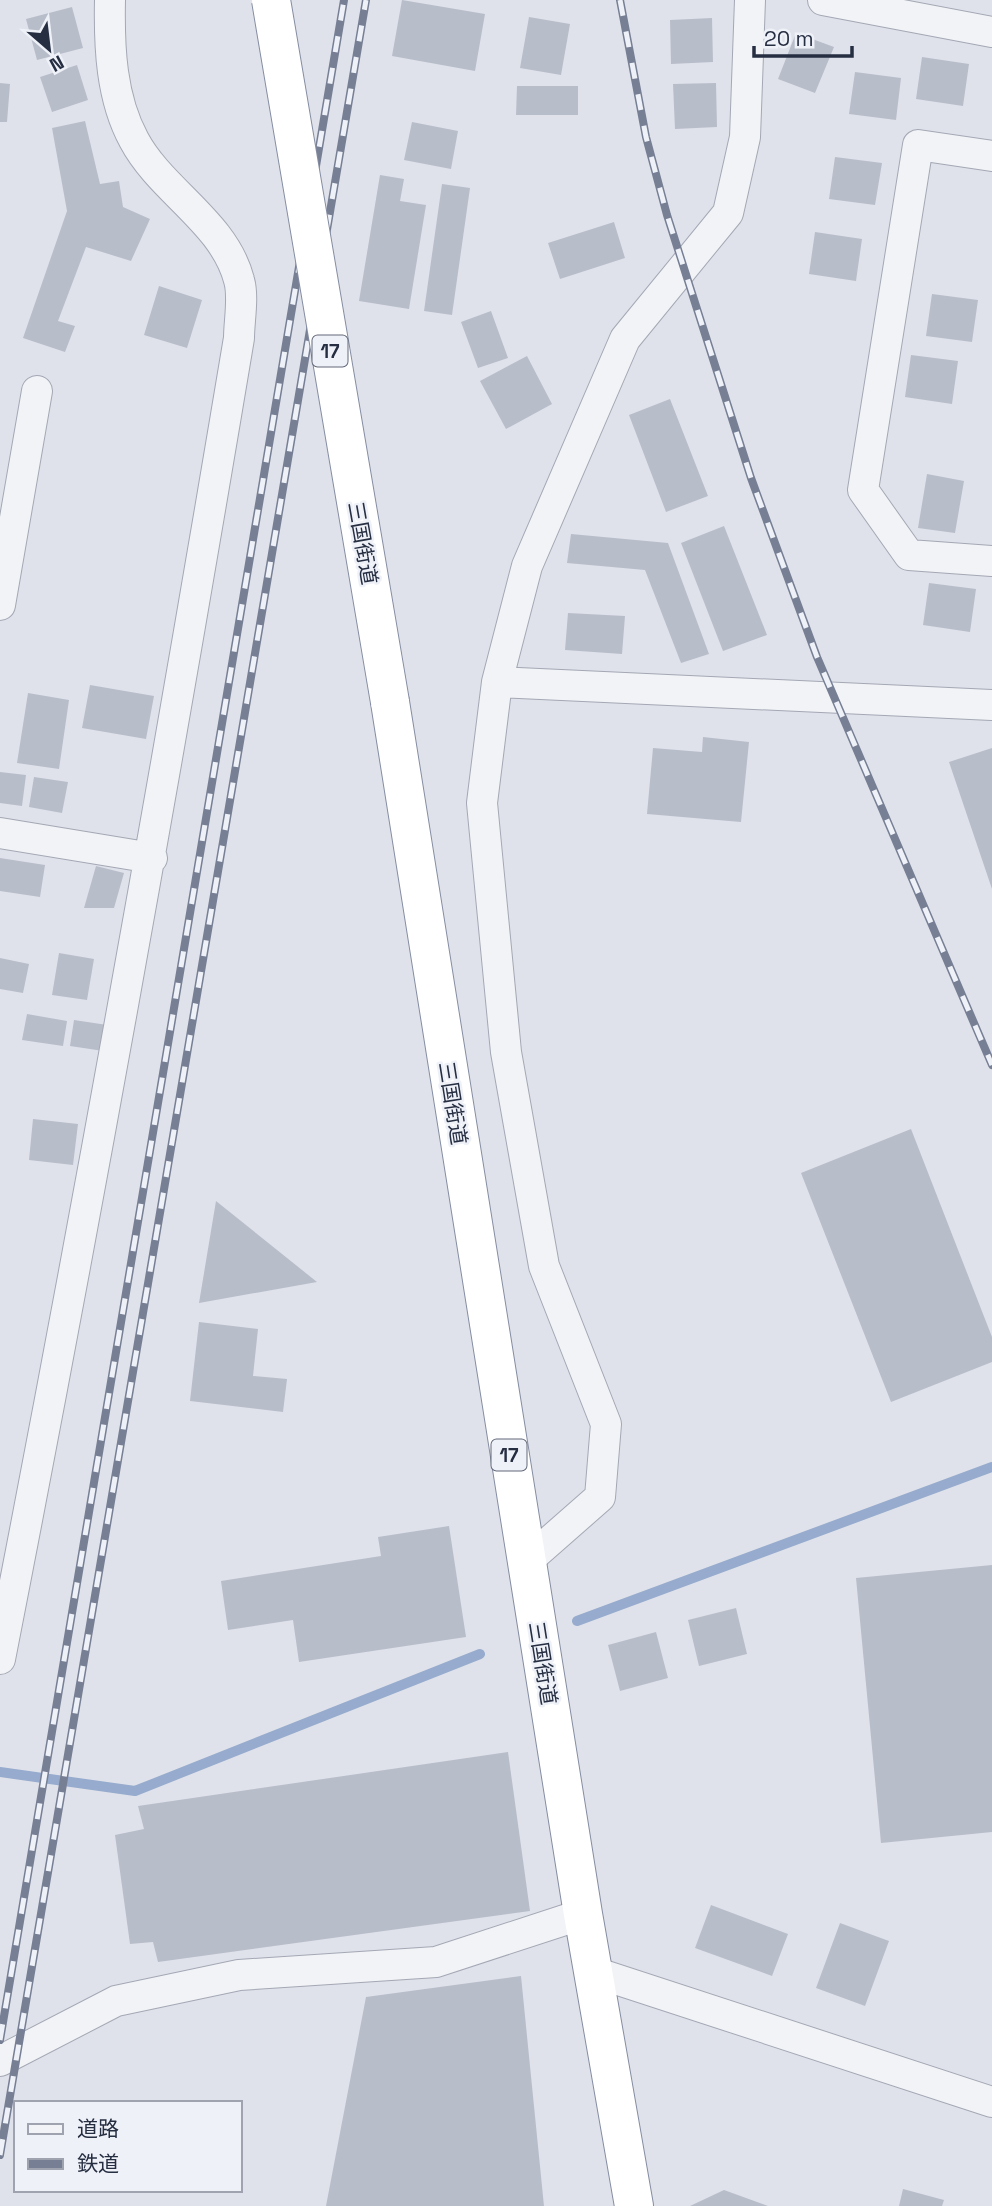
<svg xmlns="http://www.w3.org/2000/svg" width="992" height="2206" font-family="'Space Grotesk','Noto Sans JP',sans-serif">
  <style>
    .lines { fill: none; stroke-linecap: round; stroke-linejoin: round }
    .stream { stroke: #96abcd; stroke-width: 10 }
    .building { fill: #b8bdca }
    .minor-casing { stroke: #a4a8b4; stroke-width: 32 }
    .trunk-casing { stroke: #858da2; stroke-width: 40 }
    .minor { stroke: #f2f3f7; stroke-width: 30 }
    .trunk { stroke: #fff; stroke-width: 38 }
    .rail-casing { stroke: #777f95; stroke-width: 8 }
    .rail { stroke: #eef1f7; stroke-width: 5; stroke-dasharray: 16; stroke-linecap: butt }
    .trunk-bridge-casing { stroke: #858da2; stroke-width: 40; stroke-linecap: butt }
    .trunk-bridge { stroke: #fff; stroke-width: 38 }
    .labels { text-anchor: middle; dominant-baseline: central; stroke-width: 5; stroke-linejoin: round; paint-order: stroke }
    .shield { fill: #eef1f7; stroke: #626878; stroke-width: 2 }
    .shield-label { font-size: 19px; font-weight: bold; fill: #262e42 }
    .street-label { font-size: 21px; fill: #262e42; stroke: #eef1f7 }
  </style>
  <rect width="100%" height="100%" fill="#dfe2ea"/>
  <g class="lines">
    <path class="stream" d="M 577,1621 L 992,1467
      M 0,1772 L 135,1791 L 480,1654"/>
  </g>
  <path class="building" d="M 402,0 L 485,14 L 475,71 L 392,56 Z
    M 72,7 L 83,48 L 37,60 L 26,19 Z
    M 529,17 L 570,24 L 561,75 L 520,68 Z
    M 712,18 L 713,62 L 671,64 L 670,20 Z
    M 796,33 L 834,47 L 815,93 L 778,79 Z
    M 922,57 L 969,64 L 963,106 L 916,99 Z
    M 77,65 L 88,100 L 52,112 L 40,77 Z
    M 855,72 L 901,78 L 896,120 L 849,114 Z
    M 0,83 L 10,84 L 7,122 L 0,122 Z
    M 716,83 L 717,127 L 675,129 L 673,84 Z
    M 517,86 L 578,86 L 578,115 L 516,115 Z
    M 85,121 L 100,184 L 119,181 L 123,207 L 150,219 L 131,261 L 86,247 L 58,321 L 75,326 L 65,352 L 23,338 L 67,211 L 52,128 Z
    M 412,122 L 458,131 L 451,169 L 404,160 Z
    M 835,157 L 882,163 L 875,205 L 829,199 Z
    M 380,175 L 404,179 L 400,201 L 426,205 L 409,309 L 359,301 Z
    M 442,184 L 470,188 L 452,315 L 424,311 Z
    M 614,222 L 625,258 L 560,279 L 548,243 Z
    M 815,232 L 862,239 L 856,281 L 809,274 Z
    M 159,286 L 202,300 L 187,348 L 144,335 Z
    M 932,294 L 978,300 L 972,342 L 926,336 Z
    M 491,311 L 508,358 L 478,368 L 461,322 Z
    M 911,355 L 958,361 L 952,404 L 905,397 Z
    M 527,356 L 552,404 L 506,429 L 480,381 Z
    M 670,399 L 708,496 L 666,512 L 629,415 Z
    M 927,474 L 964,481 L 955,533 L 918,528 Z
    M 724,526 L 767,635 L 723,651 L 681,543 Z
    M 571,534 L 668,543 L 709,654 L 681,663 L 645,570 L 567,563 Z
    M 929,583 L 976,589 L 970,632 L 923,625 Z
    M 568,613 L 625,616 L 622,654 L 565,650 Z
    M 90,685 L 154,696 L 146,739 L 82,728 Z
    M 28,693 L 69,700 L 59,769 L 17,763 Z
    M 703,737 L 749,742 L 741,822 L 647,814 L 653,748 L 702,752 Z
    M 992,748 L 992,889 L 949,762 Z
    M 0,772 L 26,775 L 22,806 L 0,803 Z
    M 34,777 L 68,782 L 62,813 L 29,807 Z
    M 0,858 L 45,865 L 40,897 L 0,891 Z
    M 96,866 L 124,873 L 114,908 L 84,908 Z
    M 59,953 L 94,959 L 87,1000 L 52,995 Z
    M 0,958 L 29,964 L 23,993 L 0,989 Z
    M 27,1014 L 67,1021 L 63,1046 L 22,1040 Z
    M 74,1020 L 114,1026 L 110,1052 L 70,1046 Z
    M 33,1119 L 78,1124 L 73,1165 L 29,1160 Z
    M 911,1129 L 992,1337 L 992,1362 L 891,1402 L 801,1173 Z
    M 216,1201 L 317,1282 L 199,1303 Z
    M 199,1322 L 258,1329 L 253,1376 L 287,1379 L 283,1412 L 190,1401 Z
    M 449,1526 L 466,1637 L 299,1662 L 293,1620 L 228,1630 L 221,1581 L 381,1556 L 378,1537 Z
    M 992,1565 L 992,1832 L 881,1843 L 856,1578 Z
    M 736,1608 L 747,1654 L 699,1666 L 688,1620 Z
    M 656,1632 L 668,1678 L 620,1691 L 608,1645 Z
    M 508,1752 L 530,1911 L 158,1962 L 153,1942 L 130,1944 L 115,1835 L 144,1829 L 138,1806 Z
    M 711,1905 L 788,1934 L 772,1976 L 695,1948 Z
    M 840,1923 L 889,1941 L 865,2006 L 816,1988 Z
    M 521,1976 L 544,2206 L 326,2206 L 366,1997 Z
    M 903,2189 L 944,2200 L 942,2206 L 899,2206 Z
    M 724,2190 L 768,2206 L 690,2206 Z"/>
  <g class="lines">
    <defs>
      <path id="minor" d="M 823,0 L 992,32
        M 992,156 L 918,145 L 863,490 L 909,555 L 992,561
        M 0,605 L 37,391
        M 497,682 L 992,705
        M 0,833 L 152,858
        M 526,1562 L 600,1497 L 606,1424 L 544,1266 L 506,1052 L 482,803 L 497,682 L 527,566 L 625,339 L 728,213 L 745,137 L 750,0
        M 0,1659 C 86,1220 165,780 239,338 C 239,321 244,297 239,280 C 224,222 161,191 134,140 C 111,98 109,47 110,0
        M 594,1972 L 992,2102
        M 0,2061 L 116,2001 L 239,1975 L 436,1962 L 583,1914"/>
      <path id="trunk" d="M 390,702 L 583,1914 L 634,2206"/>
    </defs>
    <use href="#minor" class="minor-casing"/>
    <use href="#trunk" class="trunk-casing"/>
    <use href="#minor" class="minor"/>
    <use href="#trunk" class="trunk"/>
    <defs>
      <path id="rail" d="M 620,0 L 646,137 L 667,215 L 751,478 L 817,657 L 992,1065
        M 0,2040 L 344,0
        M 0,2155 L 366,0"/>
    </defs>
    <use href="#rail" class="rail-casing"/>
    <use href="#rail" class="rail"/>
    <defs>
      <path id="trunk-bridge" d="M 271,0 L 390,702"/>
    </defs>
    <use href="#trunk-bridge" class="trunk-bridge-casing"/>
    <use href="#trunk-bridge" class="trunk-bridge"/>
  </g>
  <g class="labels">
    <g class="shield">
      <rect x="312.5" y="335.5" width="35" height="31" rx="5"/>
      <rect x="491.5" y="1439.5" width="35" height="31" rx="5"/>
    </g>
    <g class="shield-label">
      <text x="330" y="351">17</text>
      <text x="509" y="1455">17</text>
    </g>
    <g class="street-label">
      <text transform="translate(363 543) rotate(80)">三国街道</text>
      <text transform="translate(453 1103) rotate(81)">三国街道</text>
      <text transform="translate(543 1663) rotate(81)">三国街道</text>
    </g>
  </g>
  <rect x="14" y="2101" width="228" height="91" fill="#eef1f7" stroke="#9ea3af" stroke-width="2"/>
  <rect x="28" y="2124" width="35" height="10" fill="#f2f3f7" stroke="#9ea3af" stroke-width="2"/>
  <text x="77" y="2136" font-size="21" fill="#262e42">道路</text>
  <rect x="28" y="2159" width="35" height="10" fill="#777f95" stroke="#9ea3af" stroke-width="2"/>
  <text x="77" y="2171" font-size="21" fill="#262e42">鉄道</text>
  <g transform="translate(49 49) rotate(152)" stroke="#eef1f7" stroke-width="5" paint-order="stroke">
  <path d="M0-5L12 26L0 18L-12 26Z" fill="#262e42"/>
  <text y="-10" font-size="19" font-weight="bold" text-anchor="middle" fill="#262e42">N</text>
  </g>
  <path d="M754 46v10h98v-10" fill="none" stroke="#262e42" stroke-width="3.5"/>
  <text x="764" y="46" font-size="21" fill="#262e42" stroke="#eef1f7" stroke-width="5" paint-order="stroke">20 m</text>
</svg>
